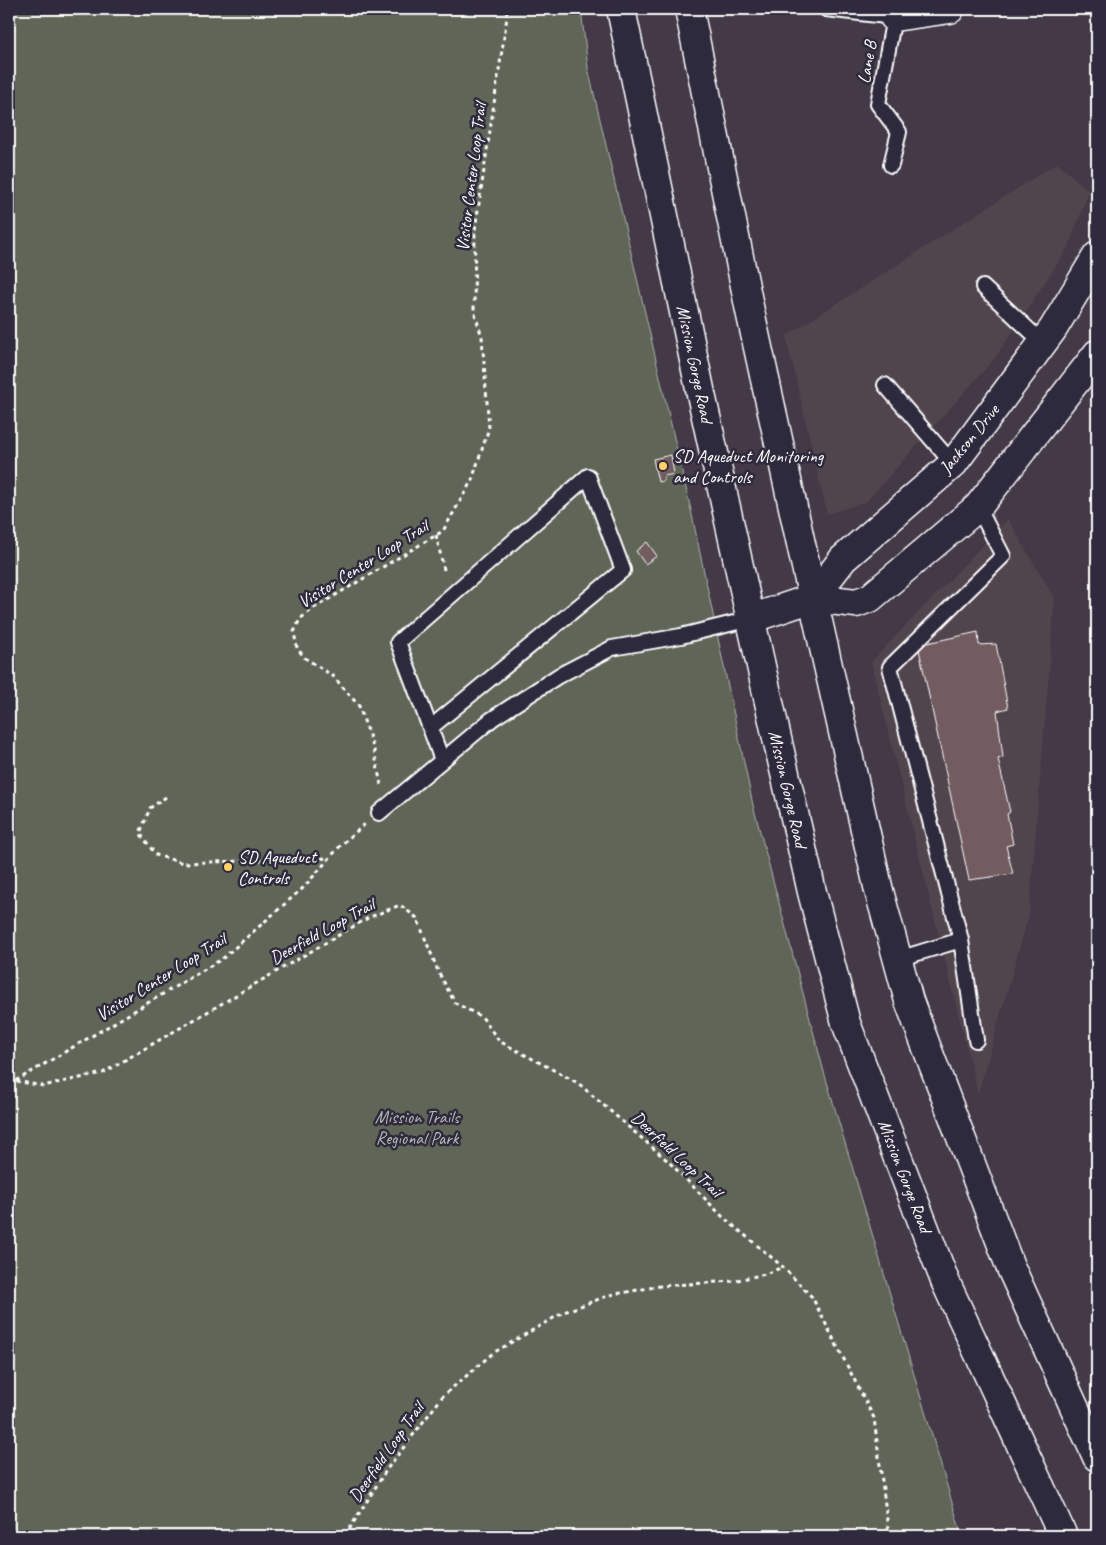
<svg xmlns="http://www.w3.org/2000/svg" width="1106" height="1545" font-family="Caveat,sans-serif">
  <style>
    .built { fill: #51444e }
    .green { fill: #5f6659; stroke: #afb2ac }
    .building { fill: #725c5f; stroke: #fff }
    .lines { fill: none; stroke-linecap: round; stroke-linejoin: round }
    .lane-casing { stroke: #fff; stroke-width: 18 }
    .street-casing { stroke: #fff; stroke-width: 31 }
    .secondary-casing { stroke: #fff; stroke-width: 31 }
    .primary-casing { stroke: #fff; stroke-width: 31 }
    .path { stroke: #fff; stroke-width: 3; stroke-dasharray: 4 4; stroke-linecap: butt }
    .lane { stroke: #2f2a3d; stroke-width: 14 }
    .street { stroke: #2f2a3d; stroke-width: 28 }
    .secondary { stroke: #2f2a3d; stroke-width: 28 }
    .primary { stroke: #2f2a3d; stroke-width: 28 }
    .poi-dot { fill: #ffd166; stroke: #2f2a3d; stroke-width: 2 }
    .labels { text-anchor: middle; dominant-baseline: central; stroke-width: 5; stroke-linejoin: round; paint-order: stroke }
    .street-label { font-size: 18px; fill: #fff; stroke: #2f2a3d }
    .poi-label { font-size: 18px; fill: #fff; stroke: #2f2a3d; text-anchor: start }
    .park-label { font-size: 18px; fill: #b7bab4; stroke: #2f2a3d }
  </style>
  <rect width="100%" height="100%" fill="#433947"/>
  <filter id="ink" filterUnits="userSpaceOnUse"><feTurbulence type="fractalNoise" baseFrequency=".02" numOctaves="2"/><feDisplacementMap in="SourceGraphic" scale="10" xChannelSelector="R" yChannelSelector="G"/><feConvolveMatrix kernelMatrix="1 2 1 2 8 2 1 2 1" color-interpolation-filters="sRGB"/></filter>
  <g filter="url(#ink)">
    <path class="built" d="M 1057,163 L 1089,191 L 1069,246 L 995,358 L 866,502 L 827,514 L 786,336 Z
      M 1008,519 L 1055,599 L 1029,914 L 978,1094 L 871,662 Z"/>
    <path class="green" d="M 9,9 L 581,9 L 588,68 L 691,510 L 753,805 L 824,1072 L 962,1536 L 9,1536 Z"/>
    <path class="building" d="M 671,455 L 674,474 L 664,476 L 664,481 L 658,482 L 653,459 Z
      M 647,542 L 657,556 L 645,564 L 636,551 Z
      M 978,632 L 979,645 L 996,644 L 1008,708 L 997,711 L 1003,757 L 998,759 L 1010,812 L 1007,814 L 1013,844 L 1006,846 L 1013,874 L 969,880 L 918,645 Z"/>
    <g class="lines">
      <defs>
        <path id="lane" d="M 826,9 L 894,17
          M 891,165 L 899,132 L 878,104 L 894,17
          M 983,287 L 1043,343
          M 885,385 L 953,464
          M 430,728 L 623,570 L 588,476 L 398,642 L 442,760
          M 379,813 L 492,719 L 558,676 L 612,648 L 681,636 L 750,619
          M 961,940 L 890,667 L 1003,556 L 978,507
          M 898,959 L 961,940 L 976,1040"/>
        <path id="street" d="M 894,17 L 950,9"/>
        <path id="secondary" d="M 813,598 L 843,559 L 953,464 L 1053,329 L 1097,256
          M 750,619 L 813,598 L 856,603 L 870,598 L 978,507 L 1097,354"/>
        <path id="primary" d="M 621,9 L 701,394 L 776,734 L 812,892 L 846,1023 L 945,1281 L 1063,1536
          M 689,9 L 750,311 L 817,617 L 879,891 L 909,1001 L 1010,1266 L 1097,1457"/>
      </defs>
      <use href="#lane" class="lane-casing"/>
      <use href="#street" class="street-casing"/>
      <use href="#secondary" class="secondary-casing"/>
      <use href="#primary" class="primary-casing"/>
      <path class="path" d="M 436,535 L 445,574
        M 381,785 L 374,750 L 359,706 L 333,676 L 305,658 L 297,648 L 294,632 L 300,619 L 314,608 L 443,531 L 472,480 L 489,428 L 482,337 L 474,311 L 475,230 L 507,17 L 507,9
        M 166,797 L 150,808 L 140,833 L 156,855 L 183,863 L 329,858
        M 16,1081 L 43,1086 L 103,1073 L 368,918 L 400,905 L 417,918 L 438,971 L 455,1003 L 482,1017 L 499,1041 L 578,1083 L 668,1161 L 723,1217 L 783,1267 L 812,1297 L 874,1418 L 889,1536
        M 9,1085 L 222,959 L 303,888 L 341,845 L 365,824
        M 345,1536 L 387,1469 L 443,1396 L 493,1353 L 564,1312 L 610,1295 L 660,1286 L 733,1281 L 765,1274 L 783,1267"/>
      <use href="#lane" class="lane"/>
      <use href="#street" class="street"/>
      <use href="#secondary" class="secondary"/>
      <use href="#primary" class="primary"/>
    </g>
  </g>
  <g class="poi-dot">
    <circle cx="663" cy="466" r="5"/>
    <circle cx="228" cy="867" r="5"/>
  </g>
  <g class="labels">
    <g class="street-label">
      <text transform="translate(867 62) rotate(-80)">Lane B</text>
      <text transform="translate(471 177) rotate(-83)">Visitor Center Loop Trail</text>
      <text transform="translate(695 364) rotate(78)">Mission Gorge Road</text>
      <text transform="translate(969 439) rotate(-51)">Jackson Drive</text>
      <text transform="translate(363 564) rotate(-32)">Visitor Center Loop Trail</text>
      <text transform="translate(788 789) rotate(77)">Mission Gorge Road</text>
      <text transform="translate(322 931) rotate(-29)">Deerfield Loop Trail</text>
      <text transform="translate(161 977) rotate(-32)">Visitor Center Loop Trail</text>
      <text transform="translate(677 1154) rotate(43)">Deerfield Loop Trail</text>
      <text transform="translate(905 1176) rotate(69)">Mission Gorge Road</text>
      <text transform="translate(386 1452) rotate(-55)">Deerfield Loop Trail</text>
    </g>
    <g class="poi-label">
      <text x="673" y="456">SD Aqueduct Monitoring<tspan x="673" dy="21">and Controls</tspan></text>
      <text x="238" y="857">SD Aqueduct<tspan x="238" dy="21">Controls</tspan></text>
    </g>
    <g class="park-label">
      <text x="417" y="1117">Mission Trails<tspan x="417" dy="21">Regional Park</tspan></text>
    </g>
  </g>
  <rect width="1106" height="1545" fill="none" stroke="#2f2a3d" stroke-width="30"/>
  <rect x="15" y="15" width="1076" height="1515" fill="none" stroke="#fff" stroke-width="2" filter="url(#ink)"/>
</svg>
